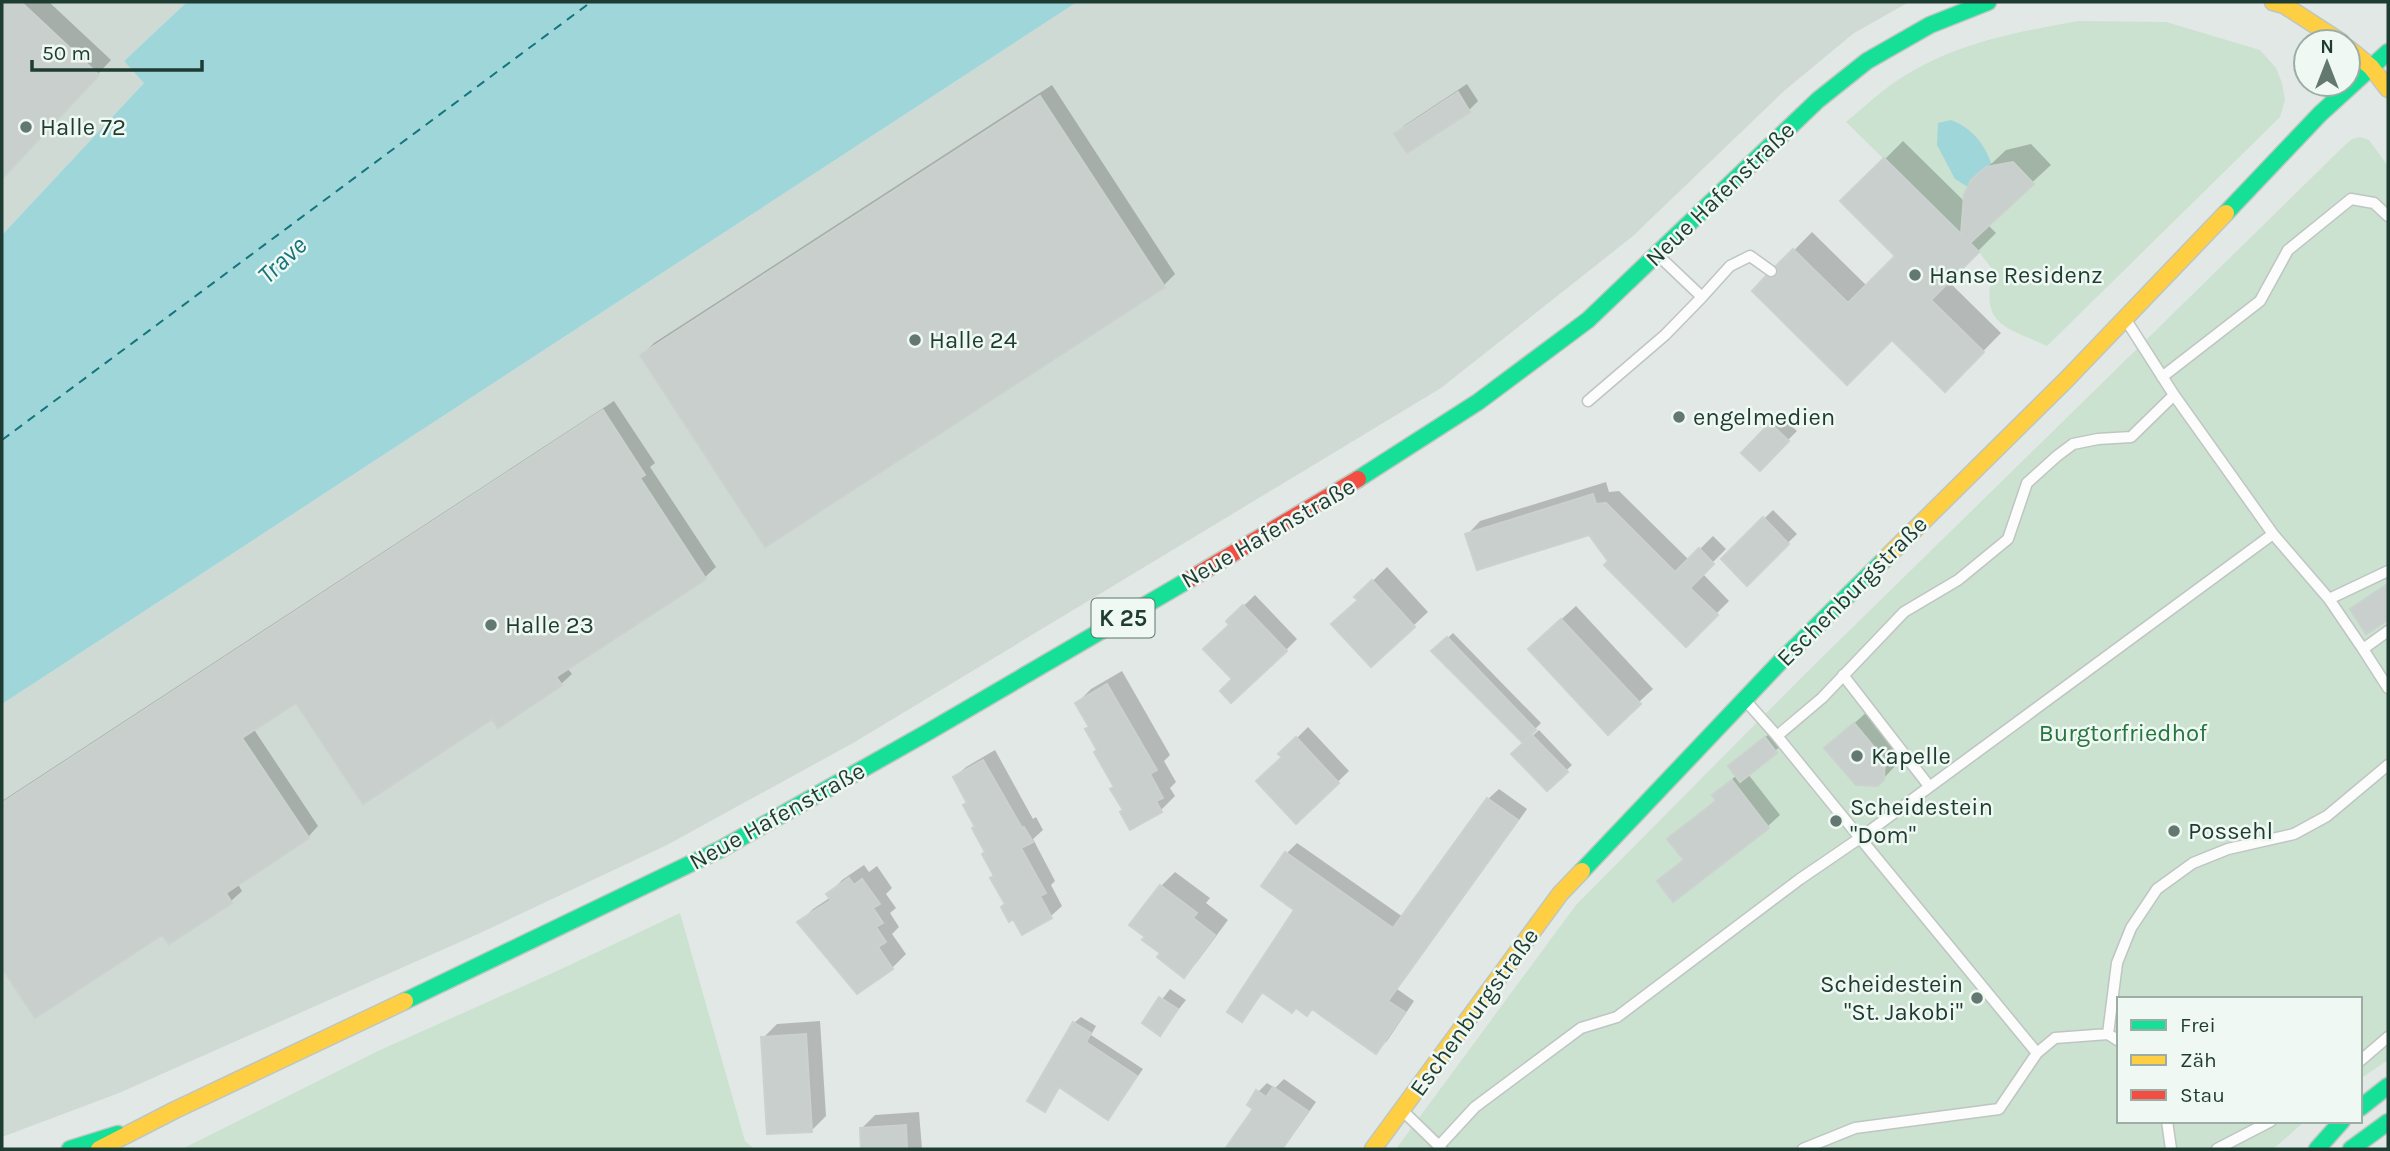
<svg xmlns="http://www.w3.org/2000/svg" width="2390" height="1151" font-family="Karla,sans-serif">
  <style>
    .built { fill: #cfdad4 }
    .green { fill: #cae2cf }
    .water { fill: #9fd6da }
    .shadow { fill: #0003 }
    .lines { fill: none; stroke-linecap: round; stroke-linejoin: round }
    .ferry { stroke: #15747c; stroke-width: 2; stroke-dasharray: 9 7; stroke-linecap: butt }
    .building { fill: #c9cfcc; stroke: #cbd1ce; stroke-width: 2 }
    .lane-casing { stroke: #bfc5c2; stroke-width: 13 }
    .fast-casing { stroke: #bec6c2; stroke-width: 19 }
    .slow-casing { stroke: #bec6c2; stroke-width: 19 }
    .jam-casing { stroke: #bec6c2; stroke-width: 19 }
    .lane { stroke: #fbfcfb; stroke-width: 10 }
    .fast { stroke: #16e098; stroke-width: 16 }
    .slow { stroke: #ffcf43; stroke-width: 16 }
    .jam { stroke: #f24e42; stroke-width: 16 }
    .poi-dot { fill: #637871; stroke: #eff8f3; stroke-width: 2.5 }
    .labels { text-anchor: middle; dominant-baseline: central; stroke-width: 5; stroke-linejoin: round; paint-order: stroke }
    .shield { fill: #eff8f3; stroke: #5d746c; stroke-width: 2 }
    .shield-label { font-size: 23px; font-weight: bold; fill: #1f3c32 }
    .poi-label { font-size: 24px; fill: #1f3c32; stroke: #eff8f3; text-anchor: start }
    .street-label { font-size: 24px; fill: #1f3c32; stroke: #eff8f3 }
    .park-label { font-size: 24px; fill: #26763e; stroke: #eff8f3 }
    .water-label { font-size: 26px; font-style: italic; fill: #15747c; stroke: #eff8f3 }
  </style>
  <rect width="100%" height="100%" fill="#e2e8e5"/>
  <path class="built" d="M 2,2 L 187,2 L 124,61 L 145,82 L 2,235 Z
    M 1077,2 L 1909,2 L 1854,33 L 1784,91 L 1633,236 L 1441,388 L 853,743 L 667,845 L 478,934 L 119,1093 L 2,1137 L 2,704 Z"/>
  <path class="green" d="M 2078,21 L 2166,22 L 2260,50 L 2276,68 L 2282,83 L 2285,100 L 2280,117 L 2047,346 C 2003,326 1980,325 1993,270 L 1979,252 L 1846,122 C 1864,107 1882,90 1901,78 C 1955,43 2017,32 2078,21 Z
    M 2360,137 L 2369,140 L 2388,166 L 2388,1060 L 2360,1079 L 2360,999 L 2119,999 L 2119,1121 L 2305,1121 L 2273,1149 L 1396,1149 L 1576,905 L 1804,675 L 2343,147 L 2352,139 Z
    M 680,913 L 745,1141 L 754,1149 L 182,1149 L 378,1051 L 557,971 Z"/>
  <path class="water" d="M 187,2 L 1077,2 L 2,704 L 2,235 L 144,83 L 124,61 Z
    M 1951,120 C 1973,129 1984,143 1992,165 L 1986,167 L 1968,187 L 1955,179 L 1937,145 L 1938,123 Z"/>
  <path class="shadow" d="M 2,2 L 49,2 L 111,60 L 2,177 Z
    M 1467,84 L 1478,101 L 1469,110 L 1407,151 L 1396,134 L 1405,125 Z
    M 1052,85 L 1175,274 L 1163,286 L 642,355 L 654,343 Z
    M 1903,141 L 1965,202 L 1973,181 L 2006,150 L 2031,144 L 2051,165 L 1987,224 L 1996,233 L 1948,281 L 2001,333 L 1945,390 L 1892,337 L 1754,291 L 1812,232 L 1867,286 L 1897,256 L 1843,201 Z
    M 614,401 L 655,463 L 650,467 L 716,567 L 705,577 L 567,668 L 572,674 L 561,684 L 493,716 L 297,700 L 253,728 L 318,826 L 308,837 L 237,883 L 242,891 L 231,901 L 169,942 L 162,932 L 35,1016 L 2,965 L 2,801 Z
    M 1780,415 L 1797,431 L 1760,468 L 1744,453 Z
    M 1606,482 L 1609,492 L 1619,491 L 1689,560 L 1713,536 L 1726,549 L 1702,573 L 1729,601 L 1686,644 L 1610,562 L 1590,532 L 1467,535 L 1480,521 Z
    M 1773,510 L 1797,534 L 1747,583 L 1723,559 Z
    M 1387,567 L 1428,612 L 1371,665 L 1359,600 L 1356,597 Z
    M 2388,583 L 2388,618 L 2366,632 L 2352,610 L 2361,601 Z
    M 1255,595 L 1297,639 L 1286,650 L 1234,679 L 1231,624 L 1228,621 Z
    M 1576,606 L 1653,689 L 1639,702 L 1544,635 Z
    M 1453,633 L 1541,723 L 1527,737 L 1529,739 L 1539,730 L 1572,765 L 1547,789 L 1525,743 L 1434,651 Z
    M 1122,671 L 1170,755 L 1164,761 L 1176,782 L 1170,788 L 1175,796 L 1161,810 L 1125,810 L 1091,726 L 1077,703 L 1091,689 Z
    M 1869,710 L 1899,745 L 1897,764 L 1883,779 L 1827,748 Z
    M 1308,727 L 1349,771 L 1296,822 L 1284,757 L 1281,754 Z
    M 1773,731 L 1783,744 L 1748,774 L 1780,815 L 1768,826 L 1674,899 L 1660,881 L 1685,858 L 1670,839 L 1717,799 L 1714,795 L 1737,775 L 1738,759 Z
    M 995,750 L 1033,819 L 1036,817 L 1043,830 L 1033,839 L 1055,881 L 1051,885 L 1062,906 L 1051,916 L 1006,904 L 969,802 L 955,777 L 966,767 Z
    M 1499,789 L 1527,809 L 1397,989 L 1414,1001 L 1387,1041 L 1376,1051 L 1313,1008 L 1264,991 L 1242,1020 L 1297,909 L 1286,854 L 1297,843 L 1403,917 L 1488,799 Z
    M 864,865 L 869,872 L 877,866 L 892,888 L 886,894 L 896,908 L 890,913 L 899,927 L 892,934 L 906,954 L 892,968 L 799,923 L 813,909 L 831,897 L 829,894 L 842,880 Z
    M 1175,872 L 1210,898 L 1206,903 L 1228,920 L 1197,962 L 1184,975 L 1162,953 L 1161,886 Z
    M 1170,989 L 1186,1000 L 1160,1033 L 1144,1023 Z
    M 1081,1017 L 1096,1026 L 1091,1035 L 1143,1069 L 1108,1118 L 1061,1086 L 1045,1109 L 1074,1023 Z
    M 820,1021 L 826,1116 L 812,1130 L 763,1038 L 777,1024 Z
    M 1284,1079 L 1316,1102 L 1283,1149 L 1227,1149 L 1256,1109 L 1258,1092 L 1267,1083 L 1275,1088 Z
    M 919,1112 L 922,1149 L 863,1149 L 861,1129 L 875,1115 Z"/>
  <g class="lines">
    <path class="ferry" d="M 2,440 L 591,2"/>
  </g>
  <path class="building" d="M 2,2 L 21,2 L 99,75 L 2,179 Z
    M 1458,92 L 1470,112 L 1407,153 L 1394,134 Z
    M 1040,96 L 1165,287 L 765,547 L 640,355 Z
    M 1884,158 L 1961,234 L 1964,195 L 1971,180 L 1986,167 L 2013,162 L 2034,184 L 1970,243 L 1979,252 L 1931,300 L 1984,352 L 1945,392 L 1892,340 L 1847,385 L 1752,291 L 1766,276 L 1771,278 L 1777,276 L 1778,271 L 1776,266 L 1793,249 L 1848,303 L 1895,256 L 1840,201 Z
    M 603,410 L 645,475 L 640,478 L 706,579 L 556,677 L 562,685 L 498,728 L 492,719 L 363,804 L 296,703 L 242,738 L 309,838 L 226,893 L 232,903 L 169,944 L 162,935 L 35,1018 L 2,968 L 2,803 Z
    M 1770,423 L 1789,441 L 1760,471 L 1741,453 Z
    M 1593,494 L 1596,504 L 1606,503 L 1675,572 L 1699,548 L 1714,564 L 1690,588 L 1718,615 L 1686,647 L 1604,565 L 1608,561 L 1589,535 L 1477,570 L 1465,534 Z
    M 1763,517 L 1789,544 L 1747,586 L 1721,559 Z
    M 1372,580 L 1415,627 L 1371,667 L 1331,624 L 1358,600 L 1354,597 Z
    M 2388,584 L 2388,620 L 2366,634 L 2350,609 Z
    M 1243,605 L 1287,651 L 1231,703 L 1220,691 L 1232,679 L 1203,649 L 1229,625 L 1226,621 Z
    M 1561,619 L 1641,704 L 1608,735 L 1528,649 Z
    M 1447,637 L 1536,730 L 1525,741 L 1532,735 L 1568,772 L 1547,791 L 1511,754 L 1523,743 L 1431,651 Z
    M 1107,684 L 1157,770 L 1150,774 L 1163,798 L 1156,801 L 1162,812 L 1130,830 L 1120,812 L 1123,810 L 1110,789 L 1114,787 L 1094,752 L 1097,750 L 1085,729 L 1089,727 L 1075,703 Z
    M 1854,723 L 1885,760 L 1884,780 L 1877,786 L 1856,785 L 1824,748 Z
    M 1296,737 L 1339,783 L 1296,824 L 1256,781 L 1282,757 L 1278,754 Z
    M 1765,737 L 1777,753 L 1740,782 L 1728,766 Z
    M 983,760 L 1022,828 L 1024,827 L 1033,842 L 1021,848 L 1046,893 L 1040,896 L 1052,918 L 1022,935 L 1013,919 L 1009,922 L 1001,907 L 1005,904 L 990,878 L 994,876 L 982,854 L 985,852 L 972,828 L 975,827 L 963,805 L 967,803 L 953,777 Z
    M 1732,780 L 1769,828 L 1673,902 L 1657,881 L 1684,860 L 1667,839 L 1716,801 L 1712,795 Z
    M 1487,798 L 1518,820 L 1388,1001 L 1405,1012 L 1376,1054 L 1312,1009 L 1307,1016 L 1296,1008 L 1292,1013 L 1262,992 L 1242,1022 L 1227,1012 L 1294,910 L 1261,886 L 1285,852 L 1393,928 Z
    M 849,878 L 854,885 L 862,879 L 880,904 L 873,908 L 883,923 L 876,927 L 886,942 L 878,947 L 893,969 L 857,994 L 797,922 L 831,900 L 826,894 Z
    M 1160,885 L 1197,913 L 1193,918 L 1215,935 L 1184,978 L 1157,957 L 1160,953 L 1142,940 L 1145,937 L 1129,925 Z
    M 1159,997 L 1178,1009 L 1160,1036 L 1142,1023 Z
    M 1073,1022 L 1091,1033 L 1086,1042 L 1137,1076 L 1108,1120 L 1059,1087 L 1045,1112 L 1027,1101 Z
    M 806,1034 L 812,1132 L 767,1134 L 761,1037 Z
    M 1273,1087 L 1308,1111 L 1282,1149 L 1225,1149 L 1253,1109 L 1247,1105 L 1256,1090 L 1266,1097 Z
    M 906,1125 L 907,1149 L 861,1149 L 860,1128 Z"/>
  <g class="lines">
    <defs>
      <path id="lane" d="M 1661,258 L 1702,297 L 1730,266 L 1750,256 L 1771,271
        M 2126,320 L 2174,395 L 2273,534 L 2329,599 L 2363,649 L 2388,631
        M 2162,377 L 2260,301 L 2288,250 L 2351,199 L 2374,203 L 2388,216
        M 1588,401 L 1665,335 L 1702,297
        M 2329,599 L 2388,571
        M 2363,649 L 2388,688
        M 1843,675 L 1929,786
        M 1745,700 L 1777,736 L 1822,698 L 1904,612 L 1958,580 L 2008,539 L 2027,483 L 2057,456 L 2073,444 L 2098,439 L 2131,437 L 2174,395
        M 1777,736 L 1860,838 L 2273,534
        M 2108,1034 L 2117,963 L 2131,928 L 2157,889 L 2193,863 L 2228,849 L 2294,834 L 2327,816 L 2388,765
        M 2360,1061 L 2388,1037
        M 1404,1112 L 1439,1146
        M 2167,1121 L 2171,1149
        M 1442,1149 L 1439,1146 L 1475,1107 L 1581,1028 L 1617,1017 L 1800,879 L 1860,838 L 2037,1053
        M 1803,1149 L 1855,1128 L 1999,1109 L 2037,1053 L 2055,1038 L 2108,1034 L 2119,1041
        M 2217,1149 L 2271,1121"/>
      <path id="fast" d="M 2226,213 L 2320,114 L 2388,52
        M 1358,479 L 1478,402 L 1588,320 L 1818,100 L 1867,61 L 1930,25 L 1988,2
        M 1582,871 L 1781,661 L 1884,560
        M 405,1001 L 721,849 L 928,732 L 1190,579
        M 2360,1108 L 2388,1086
        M 70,1149 L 118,1134
        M 2317,1149 L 2342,1121
        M 2351,1149 L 2388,1122"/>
      <path id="slow" d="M 2273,2 L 2284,5 L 2341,42
        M 2348,48 L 2371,67 L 2388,89
        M 1884,560 L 2067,379 L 2226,213
        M 99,1149 L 175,1110 L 405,1001
        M 1373,1149 L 1560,894 L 1582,871"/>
      <path id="jam" d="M 1190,579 L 1358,479"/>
    </defs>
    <use href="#lane" class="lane-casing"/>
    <use href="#fast" class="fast-casing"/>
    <use href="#slow" class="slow-casing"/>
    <use href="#jam" class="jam-casing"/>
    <use href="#lane" class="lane"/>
    <use href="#fast" class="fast"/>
    <use href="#slow" class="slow"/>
    <use href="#jam" class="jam"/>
  </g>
  <g class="poi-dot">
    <circle cx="26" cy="127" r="7"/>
    <circle cx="1915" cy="275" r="7"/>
    <circle cx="915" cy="340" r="7"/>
    <circle cx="1679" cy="417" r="7"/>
    <circle cx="491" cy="625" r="7"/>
    <circle cx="1857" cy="756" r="7"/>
    <circle cx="1836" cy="821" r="7"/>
    <circle cx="2174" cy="831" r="7"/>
    <circle cx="1977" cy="998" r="7"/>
  </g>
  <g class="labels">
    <rect class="shield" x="1091.5" y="598.5" width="63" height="39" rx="5"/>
    <g class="shield-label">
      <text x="1123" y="618">K 25</text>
    </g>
    <g class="poi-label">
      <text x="40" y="127">Halle 72</text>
      <text x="1929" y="275">Hanse Residenz</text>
      <text x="929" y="340">Halle 24</text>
      <text x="1693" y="417">engelmedien</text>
      <text x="505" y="625">Halle 23</text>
      <text x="1871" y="756">Kapelle</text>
      <text x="1850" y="807">Scheidestein<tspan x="1850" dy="28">"Dom"</tspan></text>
      <text x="2188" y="831">Possehl</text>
      <text x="1963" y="984" text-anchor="end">Scheidestein<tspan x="1963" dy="28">"St. Jakobi"</tspan></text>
    </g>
    <g class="street-label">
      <text transform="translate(1720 194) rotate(-44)">Neue Hafenstraße</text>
      <text transform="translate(1268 533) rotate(-30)">Neue Hafenstraße</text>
      <text transform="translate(1852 591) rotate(-45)">Eschenburgstraße</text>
      <text transform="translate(777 816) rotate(-29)">Neue Hafenstraße</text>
      <text transform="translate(1474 1012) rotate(-54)">Eschenburgstraße</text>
    </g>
    <g class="park-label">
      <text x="2123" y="733">Burgtorfriedhof</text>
    </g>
    <g class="water-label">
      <text transform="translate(282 260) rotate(-43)">Trave</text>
    </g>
  </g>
  <rect width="2390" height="1151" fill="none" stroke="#1f3c32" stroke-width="7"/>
  <rect x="2117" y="997" width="245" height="126" fill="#eff8f3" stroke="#9cada6" stroke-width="2"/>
  <rect x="2131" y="1020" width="35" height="10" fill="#16e098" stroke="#9cada6" stroke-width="2"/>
  <text x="2180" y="1032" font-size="21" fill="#1f3c32">Frei</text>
  <rect x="2131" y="1055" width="35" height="10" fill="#ffcf43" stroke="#9cada6" stroke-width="2"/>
  <text x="2180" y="1067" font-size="21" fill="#1f3c32">Zäh</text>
  <rect x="2131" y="1090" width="35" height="10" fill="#f24e42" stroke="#9cada6" stroke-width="2"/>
  <text x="2180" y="1102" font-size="21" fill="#1f3c32">Stau</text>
  <g transform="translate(2327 63)"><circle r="33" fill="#eff8f3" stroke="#9cada6" stroke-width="2"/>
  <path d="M0-5L12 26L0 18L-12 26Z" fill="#637871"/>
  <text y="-10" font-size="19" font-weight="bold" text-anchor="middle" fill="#1f3c32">N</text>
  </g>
  <path d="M32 60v10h170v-10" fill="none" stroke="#1f3c32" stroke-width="3.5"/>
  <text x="42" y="60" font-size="21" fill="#1f3c32" stroke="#eff8f3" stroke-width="5" paint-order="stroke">50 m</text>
</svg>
